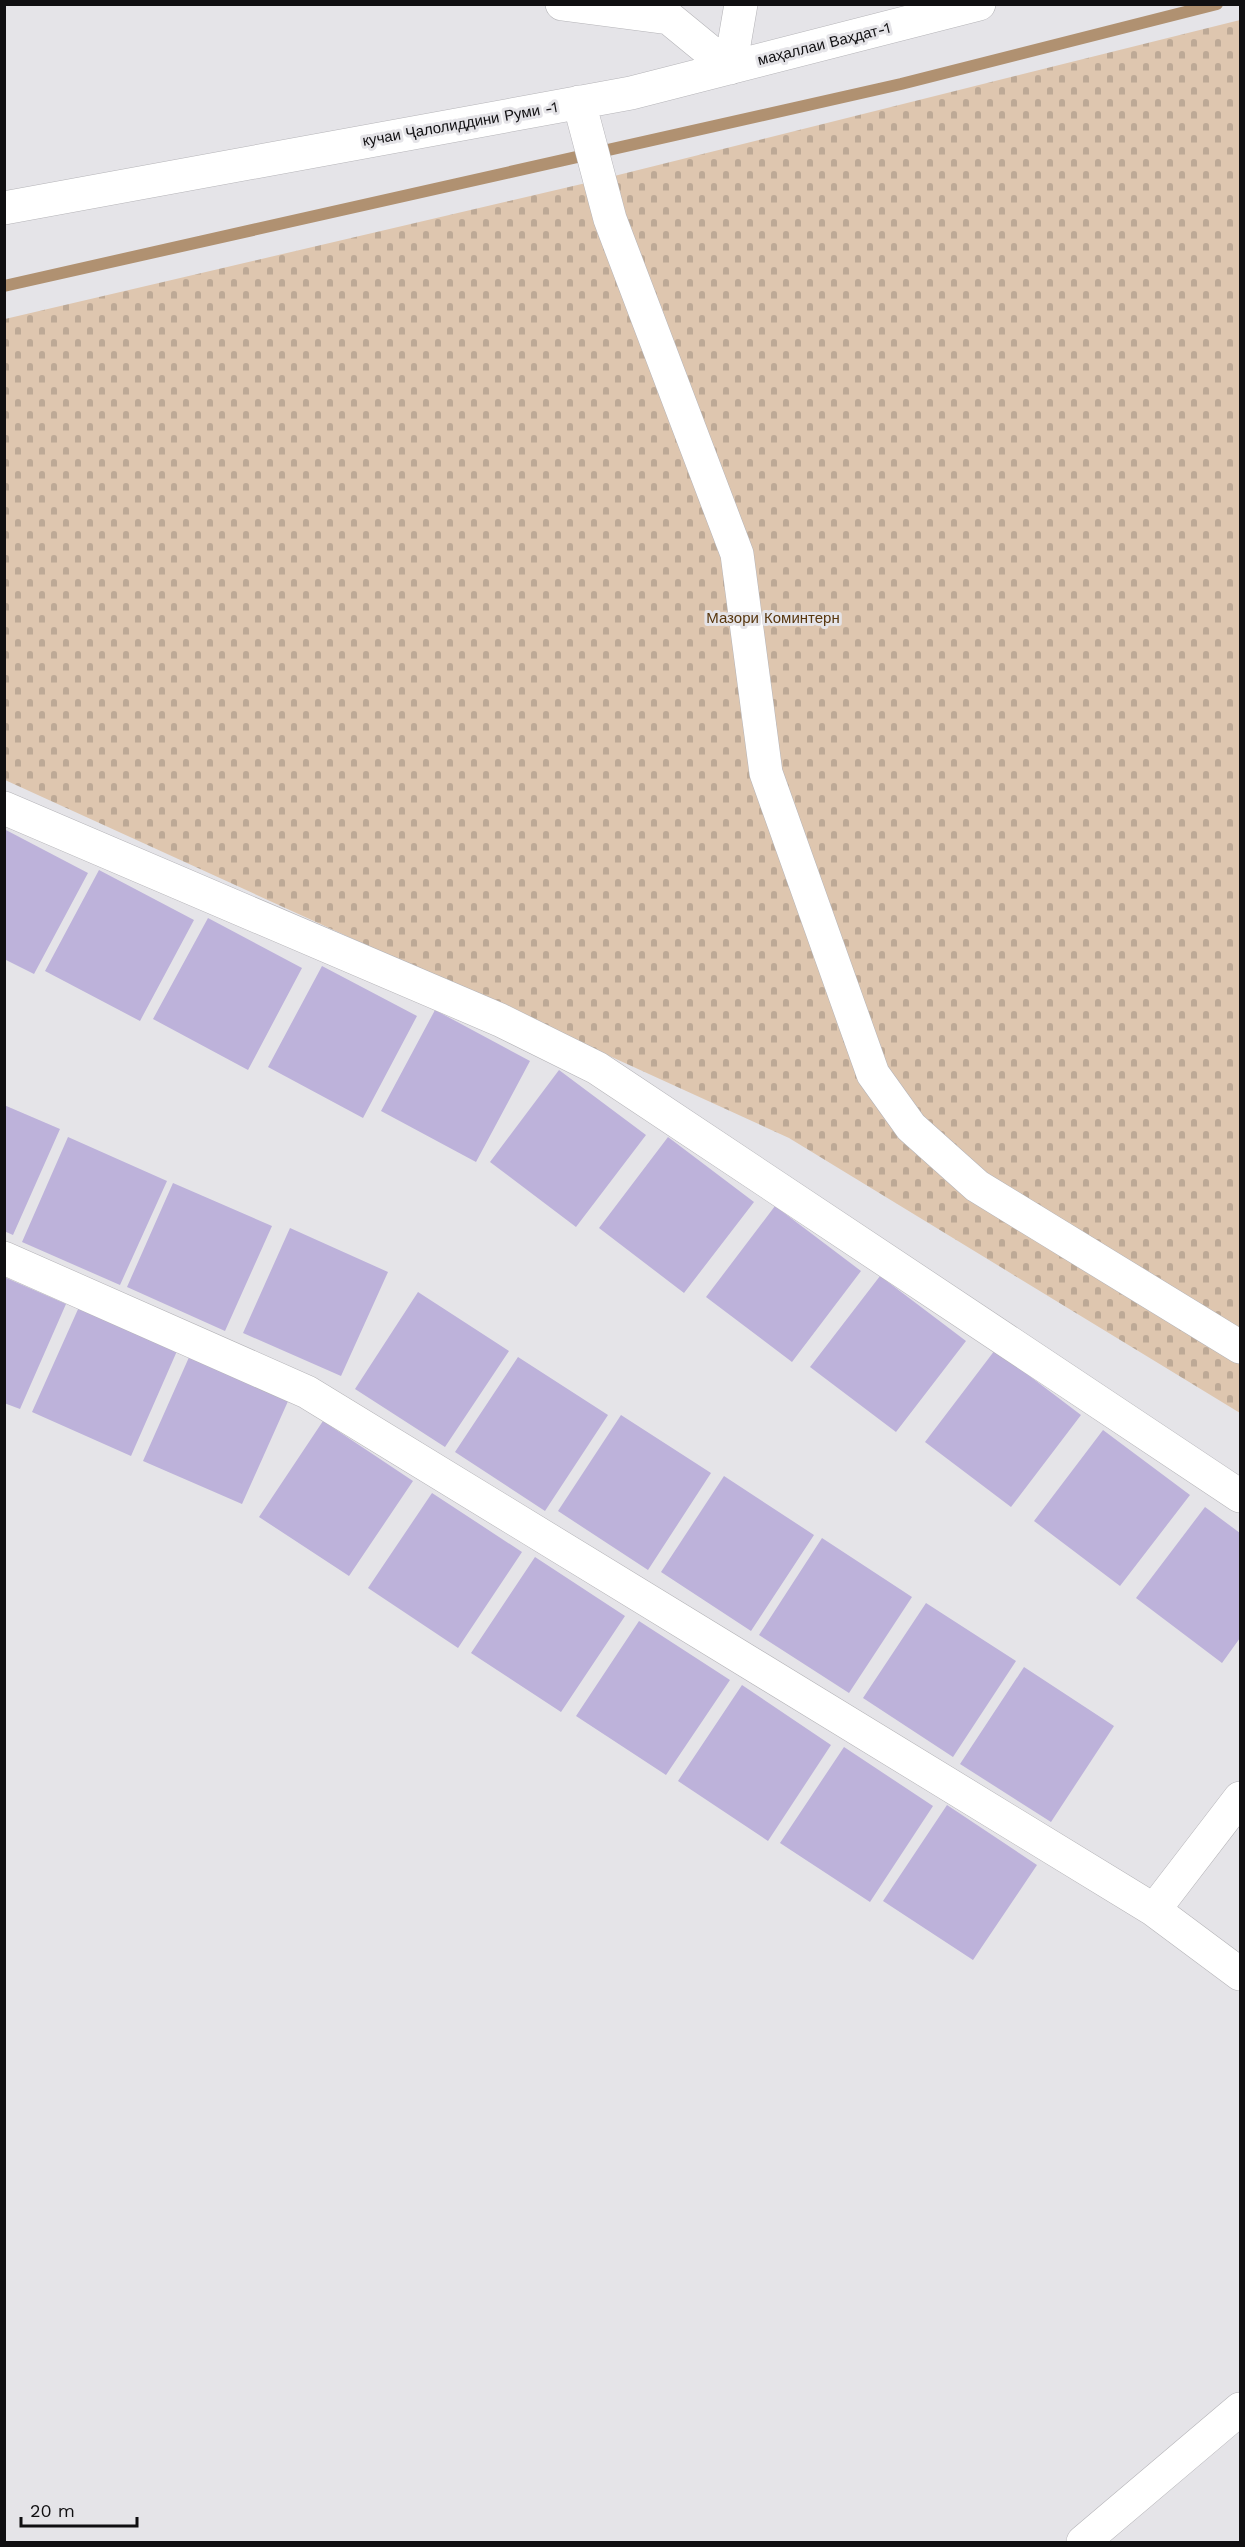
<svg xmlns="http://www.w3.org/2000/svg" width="1245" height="2547" font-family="'Work Sans',sans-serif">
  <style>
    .cemetery { fill: url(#cemetery-stones) }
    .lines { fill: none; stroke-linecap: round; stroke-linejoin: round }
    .stream { stroke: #b09171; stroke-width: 12 }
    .building { fill: #bdb2da }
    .minor-casing { stroke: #b5b4b8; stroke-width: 34 }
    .major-casing { stroke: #b5b4b8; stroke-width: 34 }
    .minor { stroke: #fff; stroke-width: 33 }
    .major { stroke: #fff; stroke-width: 33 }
    .labels { text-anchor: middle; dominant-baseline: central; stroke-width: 6; stroke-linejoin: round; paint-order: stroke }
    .street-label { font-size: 15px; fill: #100f11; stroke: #e5e4e8 }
    .park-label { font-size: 15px; fill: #57360e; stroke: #e5e4e8 }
  </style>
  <defs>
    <pattern id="cemetery-stones" width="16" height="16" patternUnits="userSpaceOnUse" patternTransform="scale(1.5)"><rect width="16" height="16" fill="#dec6af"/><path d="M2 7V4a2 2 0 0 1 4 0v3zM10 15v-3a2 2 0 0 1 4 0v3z" fill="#bda996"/></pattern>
  </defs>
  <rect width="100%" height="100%" fill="#e5e4e8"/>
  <path class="cemetery" d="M 1240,20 L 1240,1413 L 789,1138 L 5,780 L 5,319 L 586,183 Z"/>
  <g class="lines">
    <path class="stream" d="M 4,286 L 901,84 L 1217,4"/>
  </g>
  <path class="building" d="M 4,829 L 88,873 L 34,974 L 4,959 Z
    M 99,870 L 194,920 L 140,1021 L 45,971 Z
    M 208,918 L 302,968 L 248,1070 L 153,1019 Z
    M 322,966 L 417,1016 L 363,1118 L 268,1067 Z
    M 435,1010 L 530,1061 L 476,1162 L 381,1111 Z
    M 559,1070 L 646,1135 L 576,1227 L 490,1162 Z
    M 4,1105 L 60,1129 L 13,1235 L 4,1231 Z
    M 68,1137 L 167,1181 L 120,1285 L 22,1242 Z
    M 668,1137 L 754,1202 L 684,1293 L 599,1228 Z
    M 173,1183 L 272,1226 L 225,1331 L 127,1287 Z
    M 775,1206 L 861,1271 L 792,1362 L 706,1297 Z
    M 290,1228 L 388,1272 L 341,1376 L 243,1333 Z
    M 880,1276 L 966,1341 L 896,1432 L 810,1367 Z
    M 4,1277 L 66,1304 L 20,1409 L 4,1403 Z
    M 418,1292 L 509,1351 L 445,1447 L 355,1389 Z
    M 79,1307 L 177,1351 L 131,1456 L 32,1412 Z
    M 995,1350 L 1081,1415 L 1011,1507 L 925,1442 Z
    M 190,1355 L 289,1399 L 242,1504 L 143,1461 Z
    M 518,1357 L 608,1415 L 545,1511 L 455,1452 Z
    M 621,1415 L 711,1473 L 648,1570 L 558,1511 Z
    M 323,1421 L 413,1481 L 349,1576 L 259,1517 Z
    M 1103,1430 L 1190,1495 L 1120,1586 L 1034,1521 Z
    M 724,1476 L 814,1535 L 751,1631 L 661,1572 Z
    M 432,1493 L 522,1552 L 458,1648 L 368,1588 Z
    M 1205,1507 L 1240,1533 L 1240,1638 L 1222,1663 L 1136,1598 Z
    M 822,1538 L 912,1597 L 849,1693 L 759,1635 Z
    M 535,1557 L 625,1616 L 561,1712 L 471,1653 Z
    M 926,1603 L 1016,1661 L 953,1757 L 863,1698 Z
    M 639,1621 L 730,1680 L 666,1775 L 576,1716 Z
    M 1024,1667 L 1114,1726 L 1051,1822 L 960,1764 Z
    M 742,1685 L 831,1745 L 768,1841 L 678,1781 Z
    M 844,1747 L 933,1806 L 870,1902 L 780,1843 Z
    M 947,1805 L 1037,1865 L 973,1960 L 883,1901 Z"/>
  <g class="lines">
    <defs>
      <path id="minor" d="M 562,4 L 669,18 L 730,68
        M 730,68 L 741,4
        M 579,102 L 610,219 L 737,554 L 766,773 L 873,1074 L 911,1127 L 977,1186 L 1240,1347
        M 4,208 L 631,93 L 979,4
        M 4,808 L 500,1020 L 597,1068 L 1240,1496
        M 4,1258 L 307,1392 L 1154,1910 L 1240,1974
        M 1154,1910 L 1240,1798"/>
      <path id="major" d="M 1083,2542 L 1240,2409"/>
    </defs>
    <use href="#minor" class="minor-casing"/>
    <use href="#major" class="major-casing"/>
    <use href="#minor" class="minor"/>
    <use href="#major" class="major"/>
  </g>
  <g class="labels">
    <g class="street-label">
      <text transform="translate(824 44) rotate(-14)">маҳаллаи Ваҳдат-1</text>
      <text transform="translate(460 124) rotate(-10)">кучаи Ҷалолиддини Руми -1</text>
    </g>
    <g class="park-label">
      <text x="773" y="618">Мазори Коминтерн</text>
    </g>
  </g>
  <rect width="1245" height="2547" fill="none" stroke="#100f11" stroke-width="12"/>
  <path d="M21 2517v9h116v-9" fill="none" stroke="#100f11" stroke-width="3"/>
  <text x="30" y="2517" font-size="18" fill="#100f11" stroke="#e5e4e8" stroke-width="4.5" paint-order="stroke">20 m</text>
</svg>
